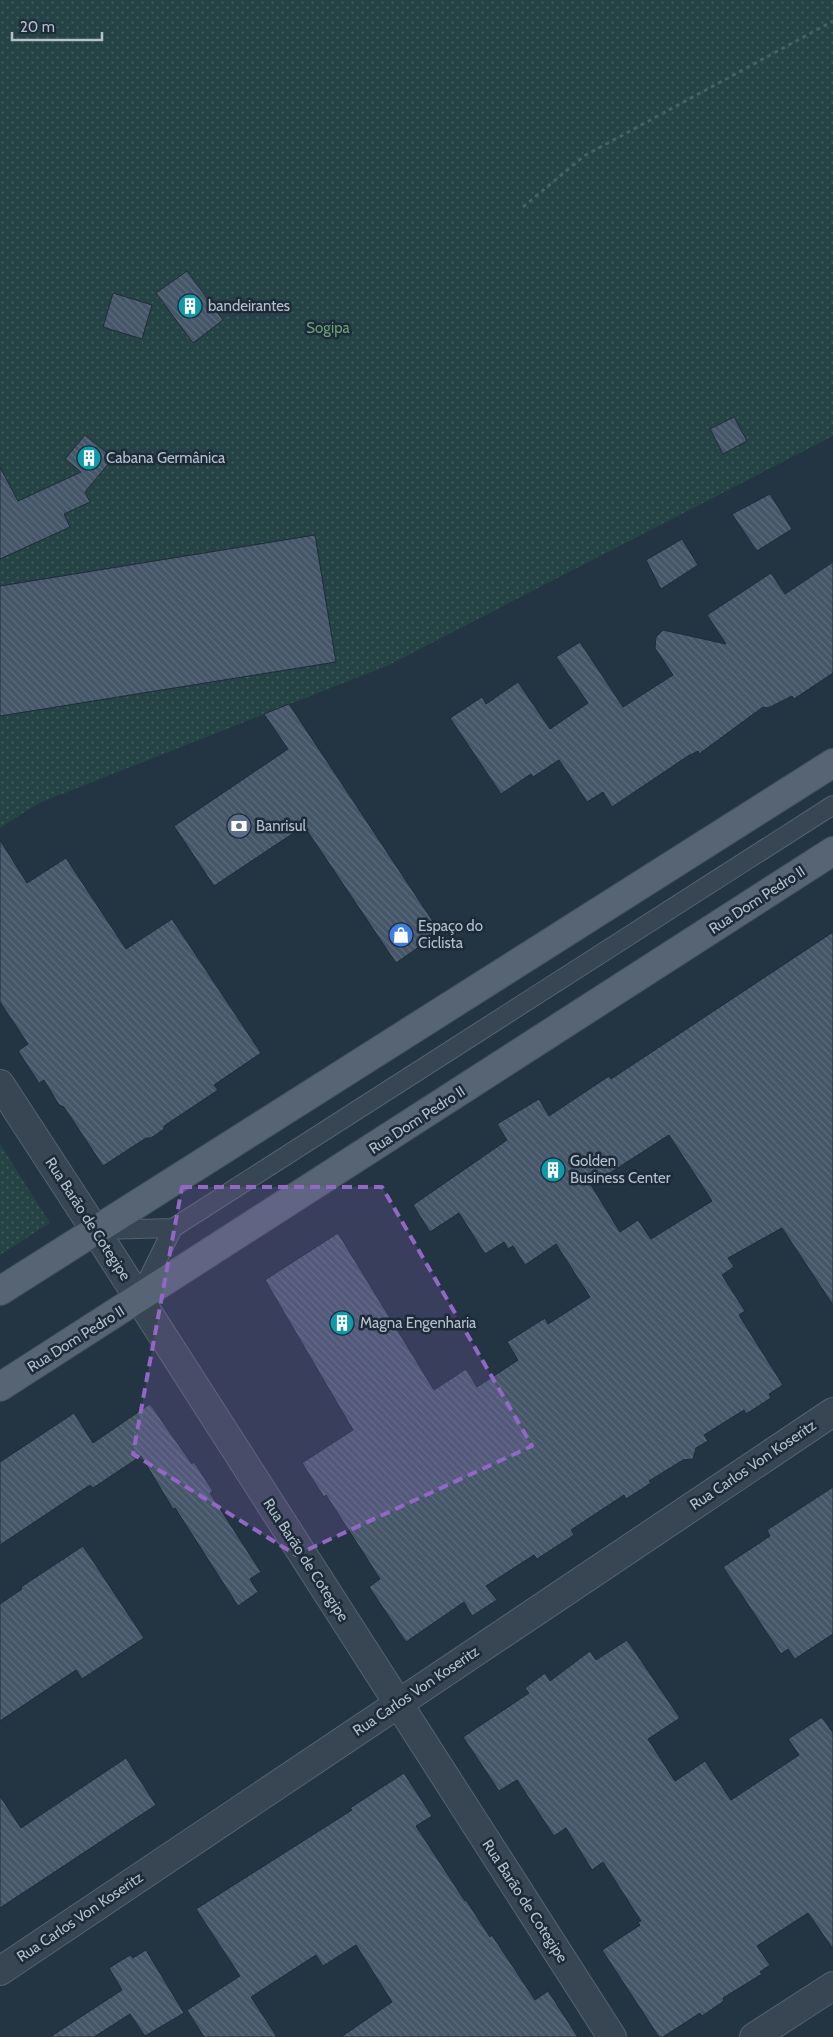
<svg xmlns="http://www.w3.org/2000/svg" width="833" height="2037" font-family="Cabin,sans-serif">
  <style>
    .park { fill: url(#park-dots) }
    .building { fill: url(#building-back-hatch); stroke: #1f2c3a; fill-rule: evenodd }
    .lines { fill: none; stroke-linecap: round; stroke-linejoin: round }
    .service-casing { stroke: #566370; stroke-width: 20 }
    .minor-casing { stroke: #566370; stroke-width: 30 }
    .tertiary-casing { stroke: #566370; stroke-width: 30 }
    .primary-casing { stroke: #45515f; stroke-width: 30 }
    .path { stroke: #446061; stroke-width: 3; stroke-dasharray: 4 4; stroke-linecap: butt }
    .service { stroke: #384553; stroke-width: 18 }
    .minor { stroke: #384553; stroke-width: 28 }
    .tertiary { stroke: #384553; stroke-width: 28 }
    .primary { stroke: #566473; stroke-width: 28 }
    .marked { fill: #9267c5; fill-opacity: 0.2; stroke: #9267c5; stroke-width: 4; stroke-dasharray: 10 6; stroke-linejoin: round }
    .labels { text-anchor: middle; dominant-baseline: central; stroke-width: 5; stroke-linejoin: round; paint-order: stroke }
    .poi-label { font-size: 15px; fill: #b5c0cd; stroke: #1d2a38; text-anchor: start }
    .park-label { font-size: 15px; fill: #6aa072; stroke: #1d2a38 }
    .street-label { font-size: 15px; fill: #b5c0cd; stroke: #1d2a38 }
  </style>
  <defs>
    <pattern id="park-dots" width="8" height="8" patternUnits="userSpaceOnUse" patternTransform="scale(1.25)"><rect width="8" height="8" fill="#254344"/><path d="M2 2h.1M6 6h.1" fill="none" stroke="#425c5e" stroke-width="1.8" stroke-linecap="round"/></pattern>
    <pattern id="building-back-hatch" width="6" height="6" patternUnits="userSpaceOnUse" patternTransform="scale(1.25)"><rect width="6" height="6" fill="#445668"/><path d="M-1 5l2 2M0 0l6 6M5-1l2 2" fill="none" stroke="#5d6c7c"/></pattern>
  </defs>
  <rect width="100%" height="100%" fill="#233443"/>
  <path class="park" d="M 0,0 L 833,0 L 833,436 L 389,665 L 39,803 L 0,828 Z
    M 0,1144 L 50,1223 L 0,1255 Z"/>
  <path class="building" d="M 187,271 L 223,320 L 193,343 L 156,293 Z
    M 113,293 L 152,305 L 142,339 L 103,327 Z
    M 734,417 L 747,441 L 723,454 L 710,429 Z
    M 85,435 L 112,457 L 115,456 L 85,492 L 90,502 L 64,514 L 70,527 L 0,559 L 0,467 L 18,501 L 81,472 L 65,459 Z
    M 770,494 L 792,529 L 757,551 L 732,514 Z
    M 315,535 L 336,662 L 0,716 L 0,586 Z
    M 682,539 L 698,565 L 661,589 L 646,560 Z
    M 833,562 L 833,673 L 794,699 L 792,696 L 768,708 L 763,707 L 699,754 L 698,751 L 688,756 L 612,807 L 603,792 L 587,802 L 559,760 L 533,777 L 531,774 L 501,794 L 450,718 L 482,697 L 486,704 L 518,682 L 550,729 L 588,703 L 556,657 L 580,642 L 623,707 L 673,675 L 655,648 L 656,637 L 663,630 L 726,644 L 707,615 L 771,573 L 785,594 Z
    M 289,704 L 440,932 L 396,963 L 304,826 L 214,886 L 174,826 L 288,749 L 264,714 Z
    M 0,840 L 27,883 L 66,858 L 126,949 L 172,919 L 261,1053 L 214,1085 L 218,1090 L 164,1126 L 164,1129 L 151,1138 L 146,1138 L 103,1166 L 64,1107 L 59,1105 L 44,1080 L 39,1083 L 18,1051 L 28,1044 L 0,1002 Z
    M 833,932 L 833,1305 L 782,1228 L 728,1258 L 734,1267 L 722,1275 L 745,1311 L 739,1315 L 783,1385 L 769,1394 L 771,1398 L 746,1414 L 744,1410 L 704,1435 L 708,1441 L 696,1448 L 693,1459 L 683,1460 L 649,1481 L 651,1483 L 626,1499 L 624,1495 L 571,1530 L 574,1535 L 537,1559 L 534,1555 L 486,1586 L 497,1600 L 472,1616 L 464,1602 L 406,1642 L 369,1587 L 380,1579 L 326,1495 L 324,1497 L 302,1463 L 353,1430 L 265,1280 L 338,1233 L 434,1390 L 466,1369 L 477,1387 L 518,1360 L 507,1342 L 545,1318 L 548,1324 L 590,1297 L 556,1244 L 525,1265 L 513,1246 L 508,1249 L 504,1242 L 485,1254 L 459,1213 L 430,1232 L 413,1205 L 507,1140 L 497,1124 L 539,1099 L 549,1116 L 609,1076 L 611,1079 ZM 669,1135 L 712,1201 L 651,1239 L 638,1220 L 620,1232 L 591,1185 Z
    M 150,1404 L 192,1464 L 194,1462 L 213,1491 L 210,1493 L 261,1572 L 250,1579 L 258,1592 L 238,1606 L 175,1508 L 173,1509 L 141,1456 L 93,1488 L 90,1485 L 0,1545 L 0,1462 L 74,1413 L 93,1443 Z
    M 833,1487 L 833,1634 L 795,1659 L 788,1649 L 781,1654 L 723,1567 L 770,1536 L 767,1530 Z
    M 83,1546 L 144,1638 L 82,1679 L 76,1670 L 0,1721 L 0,1604 L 22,1589 L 21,1587 Z
    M 627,1640 L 680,1718 L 648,1739 L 675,1781 L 705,1761 L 731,1800 L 799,1755 L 788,1739 L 822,1717 L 833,1733 L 833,1949 L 808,1913 L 757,1946 L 770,1965 L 760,1972 L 762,1974 L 723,1998 L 724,2001 L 702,2016 L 700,2013 L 663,2037 L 659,2037 L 602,1950 L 640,1925 L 638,1922 L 641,1921 L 603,1862 L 592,1870 L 566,1828 L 554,1836 L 517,1780 L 499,1791 L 463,1737 L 529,1693 L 525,1688 L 545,1673 L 550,1681 L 590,1651 L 596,1660 Z
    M 126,1758 L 156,1805 L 0,1908 L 0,1796 L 21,1828 Z
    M 404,1773 L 432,1816 L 416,1826 L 465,1901 L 466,1900 L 490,1937 L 492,1935 L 535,2000 L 548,1991 L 578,2037 L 341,2037 L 392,2002 L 356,1945 L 323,1966 L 316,1955 L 251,1997 L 277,2037 L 204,2037 L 187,2010 L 240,1976 L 196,1909 L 352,1810 L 350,1808 Z
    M 146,1950 L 184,2013 L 145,2036 L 130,2014 L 94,2037 L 50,2037 L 122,1990 L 109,1968 L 130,1955 L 133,1958 Z"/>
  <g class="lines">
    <defs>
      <path id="service" d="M 101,1230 L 173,1228 L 833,805
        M 140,1295 L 173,1228"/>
      <path id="minor" d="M 0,1084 L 95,1230
        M 0,1971 L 833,1412
        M 754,2037 L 833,1986"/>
      <path id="tertiary" d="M 95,1230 L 612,2037"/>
      <path id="primary" d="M 0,1291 L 833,763
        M 0,1387 L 833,851"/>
    </defs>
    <use href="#service" class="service-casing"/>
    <use href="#minor" class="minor-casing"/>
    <use href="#tertiary" class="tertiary-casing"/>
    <use href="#primary" class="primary-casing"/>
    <path class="path" d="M 523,207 L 584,156 L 833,21"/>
    <use href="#service" class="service"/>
    <use href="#minor" class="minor"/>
    <use href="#tertiary" class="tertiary"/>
    <use href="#primary" class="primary"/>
  </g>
  <path class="marked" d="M 182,1187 L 382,1187 L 532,1446 L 296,1555 L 133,1454 Z"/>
  <defs>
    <symbol id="building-disc" viewBox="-11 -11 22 22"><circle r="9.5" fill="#0f9aa8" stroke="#1d2a38"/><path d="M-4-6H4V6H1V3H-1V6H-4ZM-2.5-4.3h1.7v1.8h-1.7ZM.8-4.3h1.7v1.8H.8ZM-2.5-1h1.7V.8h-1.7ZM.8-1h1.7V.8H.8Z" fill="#fff"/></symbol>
    <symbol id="bank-disc" viewBox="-11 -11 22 22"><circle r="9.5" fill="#5c6f8a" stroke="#1d2a38"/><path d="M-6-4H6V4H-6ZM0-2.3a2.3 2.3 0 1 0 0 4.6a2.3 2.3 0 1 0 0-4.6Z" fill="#fff"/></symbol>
    <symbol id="shop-disc" viewBox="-11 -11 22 22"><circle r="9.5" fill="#3f7fe0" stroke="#1d2a38"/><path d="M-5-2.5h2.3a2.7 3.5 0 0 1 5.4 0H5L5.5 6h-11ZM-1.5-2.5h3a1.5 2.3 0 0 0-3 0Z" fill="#fff"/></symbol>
  </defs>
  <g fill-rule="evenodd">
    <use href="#building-disc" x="176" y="292" width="28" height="28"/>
    <use href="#building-disc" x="75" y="444" width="28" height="28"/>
    <use href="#bank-disc" x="225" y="812" width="28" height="28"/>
    <use href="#shop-disc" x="387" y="921" width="28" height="28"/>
    <use href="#building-disc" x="539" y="1156" width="28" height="28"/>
    <use href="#building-disc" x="328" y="1309" width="28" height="28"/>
  </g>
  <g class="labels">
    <g class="poi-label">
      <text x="208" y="306">bandeirantes</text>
      <text x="106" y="458">Cabana Germânica</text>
      <text x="256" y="826">Banrisul</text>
      <text x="418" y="926">Espaço do<tspan x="418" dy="17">Ciclista</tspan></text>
      <text x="570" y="1161">Golden<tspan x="570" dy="17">Business Center</tspan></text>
      <text x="360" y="1323">Magna Engenharia</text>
    </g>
    <g class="park-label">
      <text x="328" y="328">Sogipa</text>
    </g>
    <g class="street-label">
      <text transform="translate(757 900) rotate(-33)">Rua Dom Pedro II</text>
      <text transform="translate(417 1120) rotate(-33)">Rua Dom Pedro II</text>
      <text transform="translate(88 1219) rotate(57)">Rua Barão de Cotegipe</text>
      <text transform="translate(76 1339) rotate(-32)">Rua Dom Pedro II</text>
      <text transform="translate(753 1465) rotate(-34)">Rua Carlos Von Koseritz</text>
      <text transform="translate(306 1560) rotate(57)">Rua Barão de Cotegipe</text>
      <text transform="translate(416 1691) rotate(-34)">Rua Carlos Von Koseritz</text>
      <text transform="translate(525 1901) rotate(57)">Rua Barão de Cotegipe</text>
      <text transform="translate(80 1917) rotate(-34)">Rua Carlos Von Koseritz</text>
    </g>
  </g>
  <path d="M12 32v8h90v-8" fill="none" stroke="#b5c0cd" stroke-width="2.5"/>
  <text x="20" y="32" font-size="15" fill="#b5c0cd" stroke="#1d2a38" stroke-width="4" paint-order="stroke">20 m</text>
</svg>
